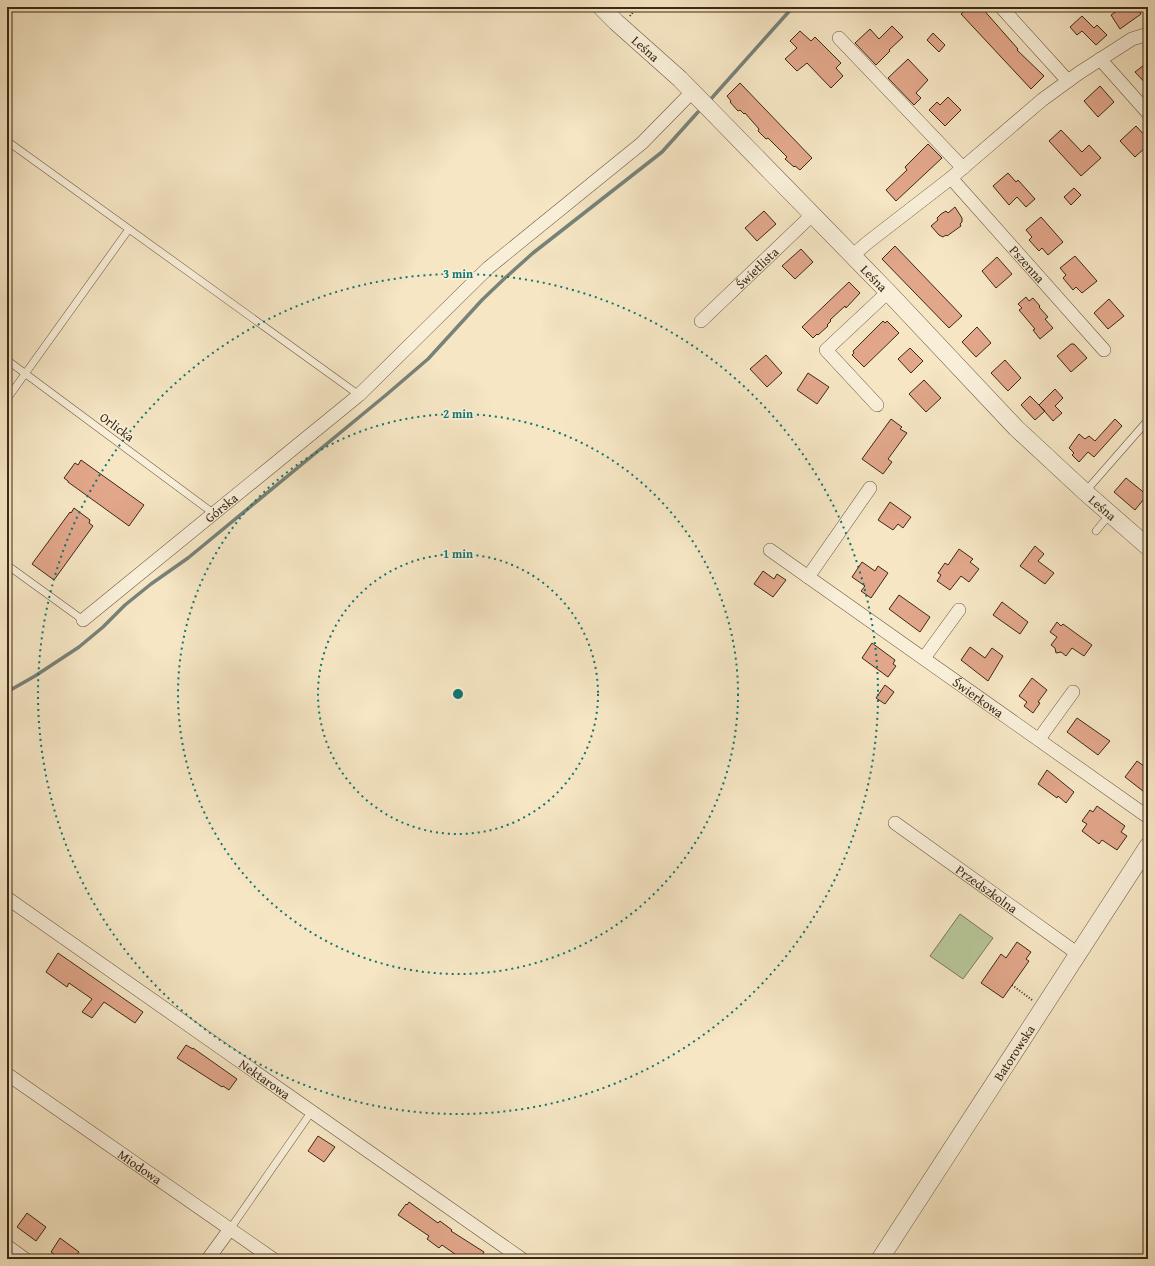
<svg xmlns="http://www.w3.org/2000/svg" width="1155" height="1266" font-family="'Gentium Book Plus',serif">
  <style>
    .green { fill: #b7c698; stroke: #7a7856 }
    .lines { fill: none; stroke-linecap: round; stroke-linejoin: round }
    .stream { stroke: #778279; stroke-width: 3.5 }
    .building { fill: #e2a78b; stroke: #3c2914 }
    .service-casing { stroke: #6a5840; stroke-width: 8 }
    .minor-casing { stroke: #6a5840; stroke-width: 14 }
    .tertiary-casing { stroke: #6a5840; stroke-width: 18 }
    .path { stroke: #3c2914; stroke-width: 2; stroke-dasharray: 1 2; stroke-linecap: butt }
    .service { stroke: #f9efd9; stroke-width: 7 }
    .minor { stroke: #f9efd9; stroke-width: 13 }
    .tertiary { stroke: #f9efd9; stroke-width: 17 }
    .ring { fill: none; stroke: #0f766e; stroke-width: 2; stroke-dasharray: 2 4 }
    .labels { text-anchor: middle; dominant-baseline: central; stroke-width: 3.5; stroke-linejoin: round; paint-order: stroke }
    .street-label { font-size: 13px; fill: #3c2914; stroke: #f9efd9 }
    .centre { fill: #0f766e; stroke: #f9efd9; stroke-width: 2 }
    .ring-label { font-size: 12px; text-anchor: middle; font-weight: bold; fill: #0f766e; stroke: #f9efd9; stroke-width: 3.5; stroke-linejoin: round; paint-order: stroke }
  </style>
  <rect width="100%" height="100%" fill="#f6e6c4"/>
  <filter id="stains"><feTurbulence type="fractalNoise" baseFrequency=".005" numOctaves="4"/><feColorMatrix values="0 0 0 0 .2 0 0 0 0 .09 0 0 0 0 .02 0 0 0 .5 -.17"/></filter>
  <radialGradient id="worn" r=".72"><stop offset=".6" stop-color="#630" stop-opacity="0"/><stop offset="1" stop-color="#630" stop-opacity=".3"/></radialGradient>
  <path class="green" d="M 960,914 L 993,938 L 963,979 L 930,956 Z"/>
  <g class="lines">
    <path class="stream" d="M 710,100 L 793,7
      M 7,692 L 35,676 L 79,647 L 103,627 L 125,605 L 151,584 L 188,558 L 386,395 L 428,359 L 482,300 L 505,278 L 533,253 L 662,152 L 698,112"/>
  </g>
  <path class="building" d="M 969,7 L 981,7 L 1018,49 L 1017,50 L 1044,76 L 1031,89 L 961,14 Z
    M 1123,7 L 1137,7 L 1141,14 L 1120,29 L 1111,15 Z
    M 1082,16 L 1094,28 L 1097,25 L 1107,35 L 1096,45 L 1082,31 L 1077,35 L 1070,27 Z
    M 892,26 L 903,37 L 889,50 L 890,51 L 876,65 L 855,43 L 870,29 L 879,39 Z
    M 800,31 L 811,41 L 815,37 L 841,63 L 836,68 L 843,76 L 831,88 L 807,63 L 797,71 L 785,59 L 797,48 L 790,41 Z
    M 933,33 L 945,45 L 939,52 L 927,40 Z
    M 908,59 L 928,80 L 916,93 L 921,98 L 914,105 L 888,78 Z
    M 1148,62 L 1148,86 L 1135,72 Z
    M 740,83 L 812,158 L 800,170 L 795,166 L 794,167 L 785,159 L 787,157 L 768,138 L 766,139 L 758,131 L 759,129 L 745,113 L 744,114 L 740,110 L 738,111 L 730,102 L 731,101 L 727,96 Z
    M 1100,86 L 1114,102 L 1098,117 L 1084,101 Z
    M 948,97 L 961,110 L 945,126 L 929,110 L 937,102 L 940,105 Z
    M 1136,126 L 1148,139 L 1148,145 L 1135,157 L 1120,141 Z
    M 1061,130 L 1082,152 L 1089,145 L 1101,158 L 1081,176 L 1049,141 Z
    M 928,144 L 942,158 L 896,201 L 886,190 L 907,170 L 905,167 Z
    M 1008,173 L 1016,182 L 1018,180 L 1035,199 L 1026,207 L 1017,197 L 1009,205 L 993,186 Z
    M 1074,188 L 1081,195 L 1071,205 L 1064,197 Z
    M 955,207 L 962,218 L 962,222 L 960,224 L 961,226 L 947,236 L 946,235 L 943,237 L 939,235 L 931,226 L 938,220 L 937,218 L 941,214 L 946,211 L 948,213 Z
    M 764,211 L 776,224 L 757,241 L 745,228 Z
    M 1041,217 L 1063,242 L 1048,255 L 1042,248 L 1039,251 L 1029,240 L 1032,237 L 1026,230 Z
    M 895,246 L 962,316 L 949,328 L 882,259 Z
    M 801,249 L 813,262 L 795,279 L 782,266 Z
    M 1075,256 L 1097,281 L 1082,293 L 1076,287 L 1073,290 L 1063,278 L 1066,275 L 1060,268 Z
    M 997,257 L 1012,274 L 996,288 L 982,271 Z
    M 849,282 L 860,293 L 846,308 L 845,306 L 830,320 L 831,321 L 827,325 L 828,326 L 818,335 L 817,334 L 813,338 L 802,327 Z
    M 1026,297 L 1029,301 L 1033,298 L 1040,306 L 1039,307 L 1048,317 L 1045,319 L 1053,328 L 1040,339 L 1033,330 L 1035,329 L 1019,310 L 1022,308 L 1018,304 Z
    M 1109,299 L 1124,316 L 1108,329 L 1094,313 Z
    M 883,321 L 885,323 L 887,321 L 899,333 L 864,367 L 852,355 L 854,353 L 853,351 Z
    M 977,327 L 991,343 L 976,357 L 962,342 Z
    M 1071,344 L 1074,344 L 1087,358 L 1071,372 L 1057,356 Z
    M 910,348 L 923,361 L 911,373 L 898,359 Z
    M 766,355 L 782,373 L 767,387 L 750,369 Z
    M 1005,360 L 1021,378 L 1008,391 L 991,373 Z
    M 808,373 L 829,387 L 817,404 L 797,390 Z
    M 924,380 L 941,398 L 926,412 L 909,394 Z
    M 1055,389 L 1063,398 L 1055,406 L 1062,413 L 1053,421 L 1039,405 Z
    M 1030,396 L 1045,411 L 1035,420 L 1021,405 Z
    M 891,419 L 902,427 L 900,429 L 907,433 L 888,459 L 892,462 L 883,474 L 862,459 Z
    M 1115,419 L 1122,426 L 1094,457 L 1088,452 L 1079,462 L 1072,455 L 1074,453 L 1069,448 L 1079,434 L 1085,439 L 1089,436 L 1095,441 Z
    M 81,460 L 144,505 L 129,526 L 68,482 L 68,481 L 64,478 L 75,463 L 78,465 Z
    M 1126,478 L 1147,495 L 1135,510 L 1114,492 Z
    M 890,502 L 911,517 L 903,528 L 898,524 L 893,530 L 878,520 Z
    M 74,508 L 90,520 L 89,523 L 93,526 L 54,580 L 32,564 L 70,512 L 71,513 Z
    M 1035,546 L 1044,554 L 1038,561 L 1054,573 L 1045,584 L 1020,566 Z
    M 959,549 L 973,559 L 970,562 L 979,569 L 969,582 L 961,576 L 950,590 L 937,581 L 941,575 L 938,573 L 945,563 L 948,565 Z
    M 862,562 L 875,571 L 878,566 L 888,573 L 871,598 L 861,591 L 865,586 L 852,577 Z
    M 763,571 L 774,579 L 777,574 L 786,580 L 773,597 L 754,584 Z
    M 899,595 L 930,617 L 920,632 L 889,609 Z
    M 1002,602 L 1028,622 L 1020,634 L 993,615 Z
    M 1057,622 L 1061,626 L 1063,624 L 1092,645 L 1084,656 L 1072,648 L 1066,656 L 1061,652 L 1056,653 L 1055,648 L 1051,645 L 1057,637 L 1050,632 Z
    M 872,643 L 895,660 L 893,664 L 896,666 L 888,677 L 862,658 Z
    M 970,647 L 985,658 L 992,648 L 1003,656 L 988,681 L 961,660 Z
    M 1032,678 L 1047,690 L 1038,702 L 1040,703 L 1033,713 L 1024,706 L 1027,702 L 1019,696 Z
    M 885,685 L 894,692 L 885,704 L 876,698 Z
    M 1077,718 L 1110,741 L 1098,755 L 1067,732 Z
    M 1137,761 L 1148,769 L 1148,795 L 1125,777 Z
    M 1047,770 L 1074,792 L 1066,803 L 1058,796 L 1057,798 L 1038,784 Z
    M 1097,806 L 1125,826 L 1121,832 L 1127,836 L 1117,850 L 1102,840 L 1099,844 L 1082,831 L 1087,824 L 1082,821 L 1090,810 L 1093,812 Z
    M 1017,942 L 1031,952 L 1026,959 L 1029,961 L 1003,998 L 981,983 L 1001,954 L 1006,958 Z
    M 58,953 L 143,1012 L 135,1023 L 104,1002 L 92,1018 L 82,1012 L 92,999 L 69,983 L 67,987 L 46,972 Z
    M 186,1045 L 193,1049 L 193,1048 L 237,1079 L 229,1090 L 223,1086 L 222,1087 L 177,1058 Z
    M 318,1136 L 335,1147 L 324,1162 L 308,1151 Z
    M 409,1202 L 438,1223 L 440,1221 L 452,1230 L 451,1231 L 484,1252 L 483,1254 L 490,1259 L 462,1259 L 442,1245 L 439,1248 L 427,1239 L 429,1236 L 398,1215 L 406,1204 L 407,1205 Z
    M 27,1213 L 46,1227 L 36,1241 L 17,1227 Z
    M 60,1238 L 79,1252 L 74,1259 L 61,1259 L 51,1252 Z"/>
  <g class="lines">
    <defs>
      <path id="service" d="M 7,141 L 359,395
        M 7,360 L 213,513
        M 7,399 L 129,229
        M 1085,492 L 1148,420
        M 1096,531 L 1110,514
        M 7,565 L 83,620
        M 230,1229 L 312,1111"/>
      <g id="minor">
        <path d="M 1001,7 L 1068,81"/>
        <path d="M 839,38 L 963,168"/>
        <path d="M 1100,59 L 1148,113"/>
        <path id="s1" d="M 951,178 L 1104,350"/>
        <path d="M 852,256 L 867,243 L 951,178 L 1042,100 L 1079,73 L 1132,39 L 1148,34"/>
        <path id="s2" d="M 701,321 L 812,215"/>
        <path d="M 877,405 L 826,350 L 888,292"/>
        <path id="s3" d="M 770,550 L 1148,817"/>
        <path d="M 808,577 L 870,488"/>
        <path id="s4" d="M 83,620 L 359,395 L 488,268 L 642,143 L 692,92"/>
        <path d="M 924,658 L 959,610"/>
        <path d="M 1039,739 L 1073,692"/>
        <path id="s5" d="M 895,823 L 1078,954"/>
        <path id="s6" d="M 7,898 L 522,1259"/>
        <path id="s7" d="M 7,1074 L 273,1259"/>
        <path d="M 7,1246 L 25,1259"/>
        <path d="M 208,1259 L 230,1229"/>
      </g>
      <g id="tertiary">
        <path id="s8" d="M 601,7 L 616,22 L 680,79 L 889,293 L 1016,428 L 1085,492 L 1148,547"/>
        <path id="s9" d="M 880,1259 L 1148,846"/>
      </g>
    </defs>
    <use href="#service" class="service-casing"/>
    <use href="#minor" class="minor-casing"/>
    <use href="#tertiary" class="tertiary-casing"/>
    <path class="path" d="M 630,16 L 634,11
      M 1012,985 L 1032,1000"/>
    <use href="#service" class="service"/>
    <use href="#minor" class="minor"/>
    <use href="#tertiary" class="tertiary"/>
  </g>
  <g class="ring">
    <circle cx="458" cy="694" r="140"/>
    <circle cx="458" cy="694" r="280"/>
    <circle cx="458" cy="694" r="420"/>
  </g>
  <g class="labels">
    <g class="street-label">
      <text stroke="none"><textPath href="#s8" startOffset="61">Leśna</textPath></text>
      <text stroke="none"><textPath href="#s1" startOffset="115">Pszenna</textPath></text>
      <text stroke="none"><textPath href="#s2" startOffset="77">Świetlista</textPath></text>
      <text stroke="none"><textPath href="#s8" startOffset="385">Leśna</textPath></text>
      <text transform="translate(117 427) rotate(37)">Orlicka</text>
      <text stroke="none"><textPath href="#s4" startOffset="178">Górska</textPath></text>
      <text stroke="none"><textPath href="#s8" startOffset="709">Leśna</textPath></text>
      <text stroke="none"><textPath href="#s3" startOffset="255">Świerkowa</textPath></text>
      <text stroke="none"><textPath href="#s5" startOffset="113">Przedszkolna</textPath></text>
      <text stroke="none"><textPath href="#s9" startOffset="246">Batorowska</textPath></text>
      <text stroke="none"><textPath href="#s6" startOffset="315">Nektarowa</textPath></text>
      <text stroke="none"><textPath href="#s7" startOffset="162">Miodowa</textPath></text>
    </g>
  </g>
  <circle cx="458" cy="694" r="6" class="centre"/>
  <g class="ring-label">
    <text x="458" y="278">3 min</text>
    <text x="458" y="418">2 min</text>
    <text x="458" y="558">1 min</text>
  </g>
  <rect width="1155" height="1266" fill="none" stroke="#f6e6c4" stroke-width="24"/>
  <rect x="8" y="8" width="1139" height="1250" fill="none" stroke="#3c2914" stroke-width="2"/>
  <rect x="12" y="12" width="1131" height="1242" fill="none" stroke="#3c2914"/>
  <rect width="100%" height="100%" filter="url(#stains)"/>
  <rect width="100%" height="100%" fill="url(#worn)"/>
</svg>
